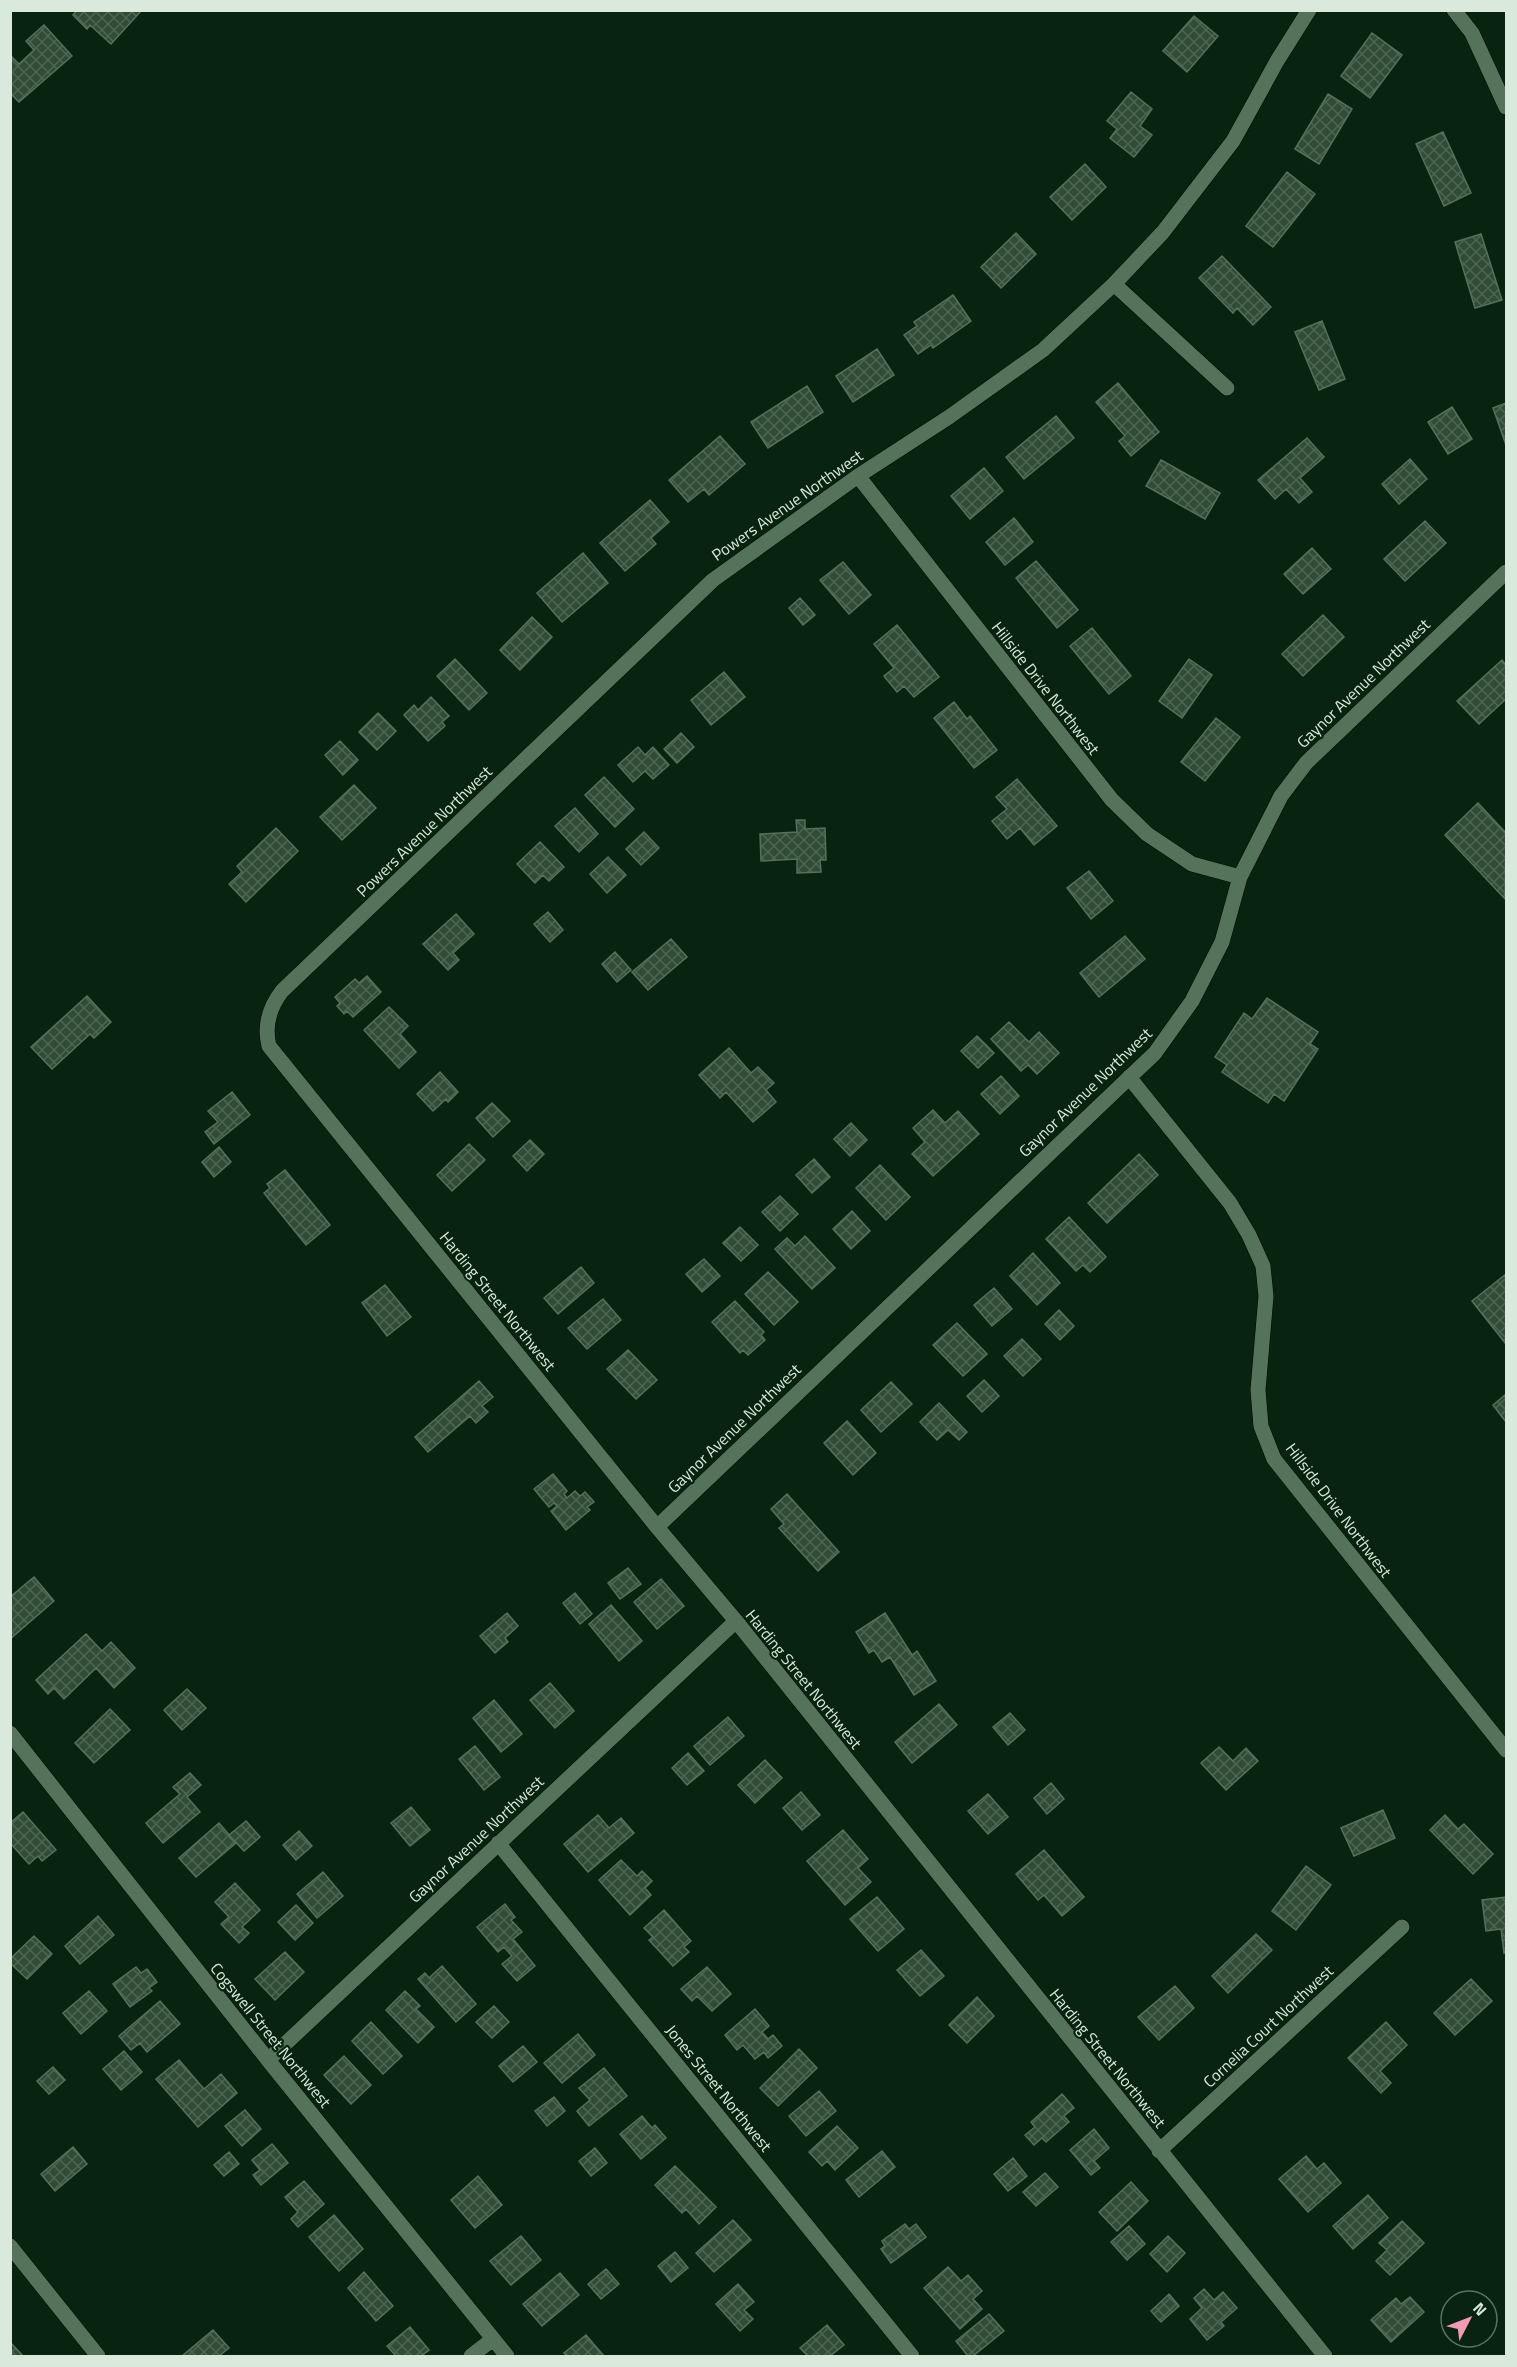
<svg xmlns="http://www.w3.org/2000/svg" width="1517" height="2367" font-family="'Titillium Web',sans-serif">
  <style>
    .building { fill: url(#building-cross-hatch); stroke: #54715a; stroke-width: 1.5 }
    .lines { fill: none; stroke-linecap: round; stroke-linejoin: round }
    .minor-casing { stroke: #000c01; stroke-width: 16 }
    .minor { stroke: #55725b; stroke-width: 15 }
    .labels { text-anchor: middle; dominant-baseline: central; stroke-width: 4.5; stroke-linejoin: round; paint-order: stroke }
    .street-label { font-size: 16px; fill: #d9e9dc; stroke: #082310 }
  </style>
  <defs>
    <pattern id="building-cross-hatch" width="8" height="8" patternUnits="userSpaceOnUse" patternTransform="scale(1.5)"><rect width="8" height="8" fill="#304b36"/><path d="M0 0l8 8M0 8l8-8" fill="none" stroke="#4d6552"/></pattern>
  </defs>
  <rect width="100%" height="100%" fill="#082310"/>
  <path class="building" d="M 77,10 L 142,10 L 111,44 L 90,25 L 87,29 L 73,15 Z
    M 1194,16 L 1218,36 L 1187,72 L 1163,51 Z
    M 44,25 L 72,56 L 19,102 L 10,93 L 10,55 L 19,64 L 34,50 L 26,41 Z
    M 1372,33 L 1402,55 L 1370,98 L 1341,76 Z
    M 1131,92 L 1152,109 L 1140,126 L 1152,135 L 1134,157 L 1110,138 L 1117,129 L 1107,121 Z
    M 1328,94 L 1352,109 L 1319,164 L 1295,149 Z
    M 1443,132 L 1471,193 L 1444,206 L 1416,144 Z
    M 1085,164 L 1106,187 L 1072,220 L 1050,197 Z
    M 1287,172 L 1315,194 L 1273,247 L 1246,226 Z
    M 1016,233 L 1036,254 L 1001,288 L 981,267 Z
    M 1481,234 L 1502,300 L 1475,308 L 1455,242 Z
    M 1222,256 L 1271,307 L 1253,325 L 1237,308 L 1233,313 L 1199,278 Z
    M 953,295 L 971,321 L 933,348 L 931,345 L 918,354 L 904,335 L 917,326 L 914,322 Z
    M 1322,321 L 1345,379 L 1319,390 L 1295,332 Z
    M 877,349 L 894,375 L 853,402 L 836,376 Z
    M 1118,383 L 1159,432 L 1131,456 L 1119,441 L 1125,436 L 1096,402 Z
    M 807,386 L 823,412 L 768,448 L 751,422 Z
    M 1506,403 L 1506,445 L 1493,408 Z
    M 1452,407 L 1472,439 L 1448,454 L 1428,422 Z
    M 1056,416 L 1074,438 L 1024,479 L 1006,457 Z
    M 720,436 L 745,464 L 709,495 L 704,489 L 688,502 L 669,480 Z
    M 1307,438 L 1324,457 L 1300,478 L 1312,492 L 1299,503 L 1286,489 L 1275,499 L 1258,480 Z
    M 1410,459 L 1427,479 L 1399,504 L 1382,484 Z
    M 1161,460 L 1220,493 L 1205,519 L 1146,486 Z
    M 984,468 L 1003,491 L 970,519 L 951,496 Z
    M 650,500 L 669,522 L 651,538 L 656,544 L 625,571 L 600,543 Z
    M 1014,518 L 1033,542 L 1005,565 L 986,542 Z
    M 1425,521 L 1446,543 L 1405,581 L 1384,559 Z
    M 1312,548 L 1331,569 L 1303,594 L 1284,574 Z
    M 583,553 L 608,583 L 562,622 L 537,593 Z
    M 1036,561 L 1078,610 L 1057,628 L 1016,578 Z
    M 843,562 L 871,595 L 849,614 L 820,580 Z
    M 800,598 L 815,615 L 803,625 L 789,608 Z
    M 1323,615 L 1344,637 L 1303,676 L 1282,654 Z
    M 532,617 L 552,637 L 520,670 L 500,650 Z
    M 897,625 L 939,677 L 914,697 L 904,686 L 897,692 L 884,676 L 894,668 L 874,644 Z
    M 1092,628 L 1131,676 L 1109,694 L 1070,646 Z
    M 455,659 L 487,693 L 469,710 L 437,676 Z
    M 1189,659 L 1212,675 L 1182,718 L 1159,701 Z
    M 1502,660 L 1506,665 L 1506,699 L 1479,724 L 1457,701 Z
    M 724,672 L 745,697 L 711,725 L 691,700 Z
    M 431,697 L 449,716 L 442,722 L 445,726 L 428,741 L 404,715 L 414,705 L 418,710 Z
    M 954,702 L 967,719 L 970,716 L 997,750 L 974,768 L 934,718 Z
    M 378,713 L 396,731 L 377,750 L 359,732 Z
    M 1216,718 L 1240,737 L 1205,781 L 1181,762 Z
    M 681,733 L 694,747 L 677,763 L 664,749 Z
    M 340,741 L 358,760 L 343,775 L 325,755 Z
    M 638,747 L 645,755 L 653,747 L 669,765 L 653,779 L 645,771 L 633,782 L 618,765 Z
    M 604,777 L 634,809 L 615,827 L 585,795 Z
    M 1017,779 L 1057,826 L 1034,845 L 1020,828 L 1007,839 L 992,821 L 1007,809 L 996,797 Z
    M 354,785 L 376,808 L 342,840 L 320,817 Z
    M 1478,803 L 1506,833 L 1505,899 L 1445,835 Z
    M 575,808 L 598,834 L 579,852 L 555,826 Z
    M 796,820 L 805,820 L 805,829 L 825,828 L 826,860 L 820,860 L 821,872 L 797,873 L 797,859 L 761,861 L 760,834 L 797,832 Z
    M 276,828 L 298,851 L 246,902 L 229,884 L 242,872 L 237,866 Z
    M 644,832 L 659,848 L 641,865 L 626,849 Z
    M 540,842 L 564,867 L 549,881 L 543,875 L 535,883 L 517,864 Z
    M 608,857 L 626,875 L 607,893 L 590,874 Z
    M 1089,871 L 1113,901 L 1091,919 L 1067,888 Z
    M 548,912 L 563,930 L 550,942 L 534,924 Z
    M 456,914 L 474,934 L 453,953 L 459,960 L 448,970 L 423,944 Z
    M 1125,936 L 1145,959 L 1099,997 L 1080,973 Z
    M 671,939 L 687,957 L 648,990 L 632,972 Z
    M 615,952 L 631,970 L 617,982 L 602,964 Z
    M 367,976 L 381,992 L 353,1017 L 347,1011 L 344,1014 L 337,1006 L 340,1003 L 335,997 L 355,979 L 359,983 Z
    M 87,996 L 111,1022 L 94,1038 L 90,1034 L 52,1069 L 31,1047 Z
    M 1267,998 L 1318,1032 L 1310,1044 L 1318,1049 L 1284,1101 L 1274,1094 L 1268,1103 L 1222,1072 L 1227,1065 L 1215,1057 L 1244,1013 L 1252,1019 Z
    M 389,1007 L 408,1026 L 400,1034 L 416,1052 L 399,1068 L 364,1030 Z
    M 1009,1022 L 1029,1042 L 1039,1032 L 1059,1053 L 1037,1074 L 1028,1065 L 1021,1071 L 991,1039 Z
    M 977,1036 L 994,1053 L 978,1068 L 961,1051 Z
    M 729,1048 L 751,1073 L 758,1067 L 774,1083 L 766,1090 L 776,1102 L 753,1122 L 726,1092 L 720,1098 L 699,1075 Z
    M 440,1072 L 458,1092 L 448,1102 L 446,1099 L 433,1111 L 417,1094 Z
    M 1001,1076 L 1019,1096 L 1000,1114 L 981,1094 Z
    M 232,1092 L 250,1115 L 214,1144 L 205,1132 L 218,1122 L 208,1111 Z
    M 492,1103 L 510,1121 L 493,1137 L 476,1118 Z
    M 933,1110 L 945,1123 L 958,1111 L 979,1134 L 933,1176 L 912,1154 L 925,1142 L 913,1128 Z
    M 851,1123 L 867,1140 L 850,1156 L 834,1139 Z
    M 530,1140 L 544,1154 L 527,1171 L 513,1156 Z
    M 469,1144 L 485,1160 L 452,1191 L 437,1175 Z
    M 219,1147 L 231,1162 L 214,1177 L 202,1162 Z
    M 1139,1154 L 1158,1175 L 1107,1223 L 1088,1203 Z
    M 814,1159 L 830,1177 L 812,1193 L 796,1175 Z
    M 880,1165 L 910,1197 L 886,1220 L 856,1188 Z
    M 285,1170 L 330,1225 L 306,1245 L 264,1193 L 270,1188 L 267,1184 Z
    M 780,1196 L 798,1214 L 780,1231 L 762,1212 Z
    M 852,1211 L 870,1231 L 851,1249 L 833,1229 Z
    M 1069,1217 L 1106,1257 L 1090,1272 L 1083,1265 L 1076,1271 L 1046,1239 Z
    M 740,1227 L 758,1245 L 741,1261 L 723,1243 Z
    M 805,1236 L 835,1268 L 812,1289 L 775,1249 L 787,1238 L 795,1246 Z
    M 1033,1253 L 1060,1283 L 1037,1305 L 1010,1276 Z
    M 704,1259 L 720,1276 L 702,1292 L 686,1274 Z
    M 581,1267 L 594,1283 L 558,1314 L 544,1298 Z
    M 768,1272 L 798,1302 L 774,1325 L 745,1294 Z
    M 1506,1274 L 1506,1344 L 1472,1301 Z
    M 385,1285 L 411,1317 L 387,1336 L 362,1303 Z
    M 994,1288 L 1012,1309 L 992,1326 L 974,1305 Z
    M 603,1299 L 621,1320 L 587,1349 L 568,1328 Z
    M 735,1301 L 764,1332 L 761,1335 L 765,1340 L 748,1355 L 743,1350 L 740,1353 L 712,1322 Z
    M 1059,1310 L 1074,1326 L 1060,1340 L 1045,1324 Z
    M 957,1323 L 987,1354 L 963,1376 L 933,1345 Z
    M 1022,1339 L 1041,1359 L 1023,1376 L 1004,1356 Z
    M 628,1350 L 657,1380 L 636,1399 L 607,1369 Z
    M 984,1380 L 999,1396 L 982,1412 L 967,1396 Z
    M 479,1381 L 493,1397 L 482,1406 L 488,1412 L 476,1423 L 470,1416 L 428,1452 L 415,1437 Z
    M 891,1382 L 912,1404 L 881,1432 L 861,1410 Z
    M 1506,1394 L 1506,1422 L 1493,1405 Z
    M 939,1403 L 967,1432 L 959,1440 L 948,1430 L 937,1440 L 920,1422 Z
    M 847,1421 L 876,1453 L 853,1475 L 824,1443 Z
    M 553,1474 L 567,1491 L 564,1494 L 567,1498 L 575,1491 L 580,1496 L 585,1492 L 594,1502 L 587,1507 L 590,1510 L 566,1530 L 551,1511 L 557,1506 L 554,1503 L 549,1507 L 534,1489 Z
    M 787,1494 L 839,1552 L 818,1571 L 779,1528 L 784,1524 L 771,1509 Z
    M 628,1568 L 641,1584 L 620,1599 L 608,1583 Z
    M 34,1577 L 54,1601 L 10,1639 L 10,1597 Z
    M 661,1579 L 684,1606 L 657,1629 L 634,1602 Z
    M 575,1593 L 592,1614 L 580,1624 L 563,1603 Z
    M 611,1605 L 642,1641 L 619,1661 L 589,1624 Z
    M 507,1613 L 518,1626 L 505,1638 L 508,1642 L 495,1653 L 480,1636 Z
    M 885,1613 L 912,1655 L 917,1651 L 936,1681 L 914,1695 L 890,1657 L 882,1662 L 874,1650 L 869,1653 L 856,1632 Z
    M 86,1634 L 102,1651 L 111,1642 L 135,1668 L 114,1688 L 96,1668 L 64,1699 L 54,1688 L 48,1694 L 36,1680 Z
    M 550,1683 L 574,1711 L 555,1728 L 530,1700 Z
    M 187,1689 L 206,1708 L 182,1730 L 164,1710 Z
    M 494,1700 L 522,1734 L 501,1752 L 473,1718 Z
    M 939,1704 L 957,1725 L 912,1763 L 895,1742 Z
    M 110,1709 L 130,1730 L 94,1763 L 75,1743 Z
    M 1010,1713 L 1025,1730 L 1008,1745 L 993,1727 Z
    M 728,1717 L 744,1736 L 710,1765 L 694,1746 Z
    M 475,1746 L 500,1777 L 484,1790 L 459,1759 Z
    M 1219,1747 L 1233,1761 L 1246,1748 L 1258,1761 L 1226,1790 L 1201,1763 Z
    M 688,1753 L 704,1771 L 687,1785 L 672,1768 Z
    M 765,1760 L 782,1778 L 755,1803 L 738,1785 Z
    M 190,1773 L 201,1785 L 187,1797 L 200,1812 L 163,1843 L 146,1823 L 180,1794 L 173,1787 Z
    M 1051,1783 L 1064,1799 L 1047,1814 L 1034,1798 Z
    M 801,1792 L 820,1815 L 802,1830 L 783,1808 Z
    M 988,1794 L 1008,1817 L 988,1834 L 968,1811 Z
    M 411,1807 L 430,1830 L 410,1846 L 391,1823 Z
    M 1383,1810 L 1395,1838 L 1354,1856 L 1341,1828 Z
    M 23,1812 L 56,1850 L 42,1861 L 38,1856 L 29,1864 L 10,1843 L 10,1823 Z
    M 598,1815 L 609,1828 L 621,1818 L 634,1833 L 588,1872 L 564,1844 Z
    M 1445,1815 L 1458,1829 L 1464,1824 L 1493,1854 L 1473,1874 L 1430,1830 Z
    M 246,1821 L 260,1837 L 244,1851 L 229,1835 Z
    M 219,1823 L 236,1843 L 196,1877 L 179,1858 Z
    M 843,1830 L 868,1859 L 858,1868 L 871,1882 L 845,1905 L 807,1861 Z
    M 299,1831 L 312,1846 L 296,1860 L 283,1845 Z
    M 1044,1850 L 1084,1897 L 1062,1916 L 1044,1895 L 1038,1900 L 1016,1874 Z
    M 621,1860 L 637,1876 L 642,1871 L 652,1881 L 645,1888 L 651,1895 L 630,1915 L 599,1880 Z
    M 1306,1866 L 1331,1885 L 1296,1930 L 1272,1911 Z
    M 323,1872 L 343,1896 L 317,1918 L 297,1894 Z
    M 235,1883 L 260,1910 L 242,1927 L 249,1933 L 239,1943 L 221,1924 L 229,1917 L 215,1902 Z
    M 877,1897 L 904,1929 L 878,1951 L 850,1919 Z
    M 1506,1897 L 1506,1952 L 1504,1953 L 1501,1929 L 1486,1931 L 1482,1900 Z
    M 505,1904 L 515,1917 L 511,1920 L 522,1932 L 513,1939 L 535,1966 L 517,1981 L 502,1964 L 512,1956 L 504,1947 L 498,1952 L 477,1927 Z
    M 296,1905 L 313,1923 L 295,1940 L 278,1922 Z
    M 664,1910 L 691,1941 L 684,1947 L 689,1952 L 673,1966 L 649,1940 L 653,1937 L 644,1928 Z
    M 98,1916 L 114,1935 L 80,1964 L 65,1946 Z
    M 1256,1934 L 1272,1950 L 1228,1993 L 1212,1976 Z
    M 34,1936 L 52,1954 L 27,1979 L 10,1963 L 10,1959 Z
    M 921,1950 L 944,1976 L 920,1996 L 897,1970 Z
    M 285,1952 L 304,1972 L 275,2000 L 255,1979 Z
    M 442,1966 L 476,2004 L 456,2022 L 418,1979 L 425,1973 L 429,1978 Z
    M 136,1967 L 141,1973 L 147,1969 L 157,1982 L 149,1988 L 152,1991 L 130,2007 L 113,1984 Z
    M 707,1967 L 731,1994 L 712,2011 L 697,1996 L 692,2001 L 681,1989 Z
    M 1471,1979 L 1492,2001 L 1455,2035 L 1434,2013 Z
    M 1175,1986 L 1194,2008 L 1159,2040 L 1138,2017 Z
    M 89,1991 L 107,2011 L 81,2034 L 63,2013 Z
    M 405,1991 L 420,2006 L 416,2009 L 434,2027 L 418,2043 L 386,2010 Z
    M 977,1997 L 994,2016 L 967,2043 L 949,2025 Z
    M 160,2001 L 180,2024 L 147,2052 L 140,2043 L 131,2050 L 119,2036 Z
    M 494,2006 L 509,2022 L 492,2038 L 476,2022 Z
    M 755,2009 L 769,2026 L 762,2032 L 768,2039 L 773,2035 L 782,2046 L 768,2058 L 764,2052 L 755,2059 L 743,2045 L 737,2050 L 725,2035 Z
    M 371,2022 L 402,2056 L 383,2074 L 352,2041 Z
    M 1386,2022 L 1407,2045 L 1380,2071 L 1391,2083 L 1381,2093 L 1348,2058 Z
    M 578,2034 L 595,2055 L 562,2083 L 544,2063 Z
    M 523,2046 L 537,2062 L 513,2082 L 499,2066 Z
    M 799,2049 L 817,2068 L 778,2106 L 760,2088 Z
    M 124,2051 L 142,2072 L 121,2090 L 103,2069 Z
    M 344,2056 L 371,2085 L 351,2104 L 324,2075 Z
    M 179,2060 L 204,2089 L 221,2074 L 237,2093 L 198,2127 L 156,2079 Z
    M 53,2067 L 65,2080 L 49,2094 L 37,2081 Z
    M 604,2068 L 627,2096 L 589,2126 L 577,2111 L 590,2100 L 579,2088 Z
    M 819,2091 L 836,2111 L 806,2136 L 789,2116 Z
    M 1062,2094 L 1074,2108 L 1064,2116 L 1069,2122 L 1046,2142 L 1042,2138 L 1034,2145 L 1025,2135 L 1035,2127 L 1031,2122 Z
    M 554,2097 L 565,2111 L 547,2126 L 535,2111 Z
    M 245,2110 L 261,2129 L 242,2146 L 225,2126 Z
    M 642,2116 L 652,2128 L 655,2125 L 666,2138 L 641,2159 L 620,2134 Z
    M 837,2126 L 858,2148 L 835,2170 L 827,2161 L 822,2166 L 809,2152 Z
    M 1094,2129 L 1109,2148 L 1094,2161 L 1100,2168 L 1091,2175 L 1070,2150 Z
    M 272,2144 L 288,2163 L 261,2185 L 253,2175 L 260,2170 L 252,2160 Z
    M 73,2147 L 87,2164 L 55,2191 L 41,2174 Z
    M 595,2148 L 607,2163 L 591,2176 L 579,2161 Z
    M 882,2151 L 895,2167 L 859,2197 L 846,2180 Z
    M 229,2152 L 239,2164 L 224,2176 L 214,2165 Z
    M 1306,2156 L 1317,2169 L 1324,2163 L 1341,2183 L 1308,2212 L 1279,2179 Z
    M 1013,2158 L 1027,2176 L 1008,2191 L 994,2174 Z
    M 675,2166 L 716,2207 L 699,2224 L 686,2209 L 682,2213 L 655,2185 Z
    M 1045,2173 L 1058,2187 L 1036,2206 L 1023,2192 Z
    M 478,2176 L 502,2205 L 475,2228 L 451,2200 Z
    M 304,2181 L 324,2204 L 298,2227 L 291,2219 L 298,2212 L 285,2197 Z
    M 1131,2182 L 1148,2201 L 1117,2231 L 1099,2212 Z
    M 1368,2195 L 1388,2218 L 1353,2249 L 1333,2226 Z
    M 334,2215 L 363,2249 L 339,2271 L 309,2237 Z
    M 733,2220 L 751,2240 L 714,2272 L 696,2253 Z
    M 1402,2221 L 1424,2243 L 1390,2275 L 1376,2261 L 1387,2250 L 1379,2243 Z
    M 905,2224 L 909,2229 L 916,2224 L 926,2237 L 891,2263 L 881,2249 L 885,2246 L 882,2241 Z
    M 1129,2226 L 1145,2244 L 1127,2260 L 1111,2242 Z
    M 521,2236 L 541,2260 L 511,2285 L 490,2261 Z
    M 1168,2236 L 1185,2253 L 1167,2272 L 1150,2254 Z
    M 675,2252 L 688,2268 L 671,2282 L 658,2266 Z
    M 948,2267 L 961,2281 L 968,2275 L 982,2291 L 973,2299 L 982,2309 L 960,2329 L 924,2288 Z
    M 606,2269 L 619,2284 L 601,2299 L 588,2284 Z
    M 364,2272 L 393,2306 L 376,2321 L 348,2288 Z
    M 560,2273 L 579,2295 L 542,2326 L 523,2304 Z
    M 738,2284 L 754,2302 L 744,2310 L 753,2319 L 740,2331 L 716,2304 Z
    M 1204,2289 L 1214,2300 L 1223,2292 L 1237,2308 L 1221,2322 L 1224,2326 L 1207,2340 L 1190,2319 L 1202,2308 L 1194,2298 Z
    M 1169,2294 L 1179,2306 L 1161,2322 L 1151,2311 Z
    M 1410,2297 L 1424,2312 L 1391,2342 L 1371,2320 L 1396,2298 L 1401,2304 Z
    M 989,2314 L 1004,2331 L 973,2356 L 968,2356 L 956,2341 Z
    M 827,2325 L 844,2345 L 830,2356 L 808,2356 L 800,2348 Z
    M 410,2327 L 429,2350 L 421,2356 L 396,2356 L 387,2346 Z
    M 213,2330 L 229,2348 L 219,2356 L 182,2356 Z
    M 586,2335 L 604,2356 L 567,2356 L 564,2353 Z
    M 10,2342 L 23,2356 L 10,2356 Z"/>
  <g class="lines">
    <defs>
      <path id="minor" d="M 1309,10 L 1277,61 L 1233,141 L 1163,232 L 1114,284 L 1043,350 L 949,417 L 858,476 L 713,580 L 282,991 C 269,1008 264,1026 269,1046 L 657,1527 L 736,1621 L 1325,2356
        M 1454,10 L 1472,33 L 1506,107
        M 1114,284 L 1227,388
        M 858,476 L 1112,800 L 1147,834 L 1192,864 L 1240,877
        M 1129,1077 L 1230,1203 L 1249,1235 L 1263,1266 L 1266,1296 L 1258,1390 L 1261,1426 L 1274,1459 L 1506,1750
        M 657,1527 L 1155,1053 L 1192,1001 L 1222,942 L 1240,877 L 1281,796 L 1306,763 L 1506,572
        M 10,1733 L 268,2060 L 507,2356
        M 498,1843 L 912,2356
        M 268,2060 L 736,1621
        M 1159,2151 L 1402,1927
        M 10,2246 L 98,2356
        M 471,2356 L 493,2339"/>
    </defs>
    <use href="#minor" class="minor-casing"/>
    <use href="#minor" class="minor"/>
  </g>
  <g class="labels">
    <g class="street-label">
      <text transform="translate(787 505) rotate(-35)">Powers Avenue Northwest</text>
      <text transform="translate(1363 683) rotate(-44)">Gaynor Avenue Northwest</text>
      <text transform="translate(1046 688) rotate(52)">Hillside Drive Northwest</text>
      <text transform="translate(424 831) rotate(-44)">Powers Avenue Northwest</text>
      <text transform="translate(1085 1092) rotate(-44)">Gaynor Avenue Northwest</text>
      <text transform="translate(498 1301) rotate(51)">Harding Street Northwest</text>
      <text transform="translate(734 1428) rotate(-44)">Gaynor Avenue Northwest</text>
      <text transform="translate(1339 1510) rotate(53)">Hillside Drive Northwest</text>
      <text transform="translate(804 1679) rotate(51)">Harding Street Northwest</text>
      <text transform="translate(476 1839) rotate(-43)">Gaynor Avenue Northwest</text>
      <text transform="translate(1268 2026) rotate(-43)">Cornelia Court Northwest</text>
      <text transform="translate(271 2035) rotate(51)">Cogswell Street Northwest</text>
      <text transform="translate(1108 2058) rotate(51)">Harding Street Northwest</text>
      <text transform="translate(719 2088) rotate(51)">Jones Street Northwest</text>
    </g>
  </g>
  <rect width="1517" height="2367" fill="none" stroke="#d9e9dc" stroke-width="24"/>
  <g transform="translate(1469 2319) rotate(48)"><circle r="28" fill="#082310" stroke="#5c7262" stroke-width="1.5"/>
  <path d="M0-4.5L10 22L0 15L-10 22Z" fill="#f09ab4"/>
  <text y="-9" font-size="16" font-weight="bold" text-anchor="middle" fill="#d9e9dc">N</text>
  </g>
</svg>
